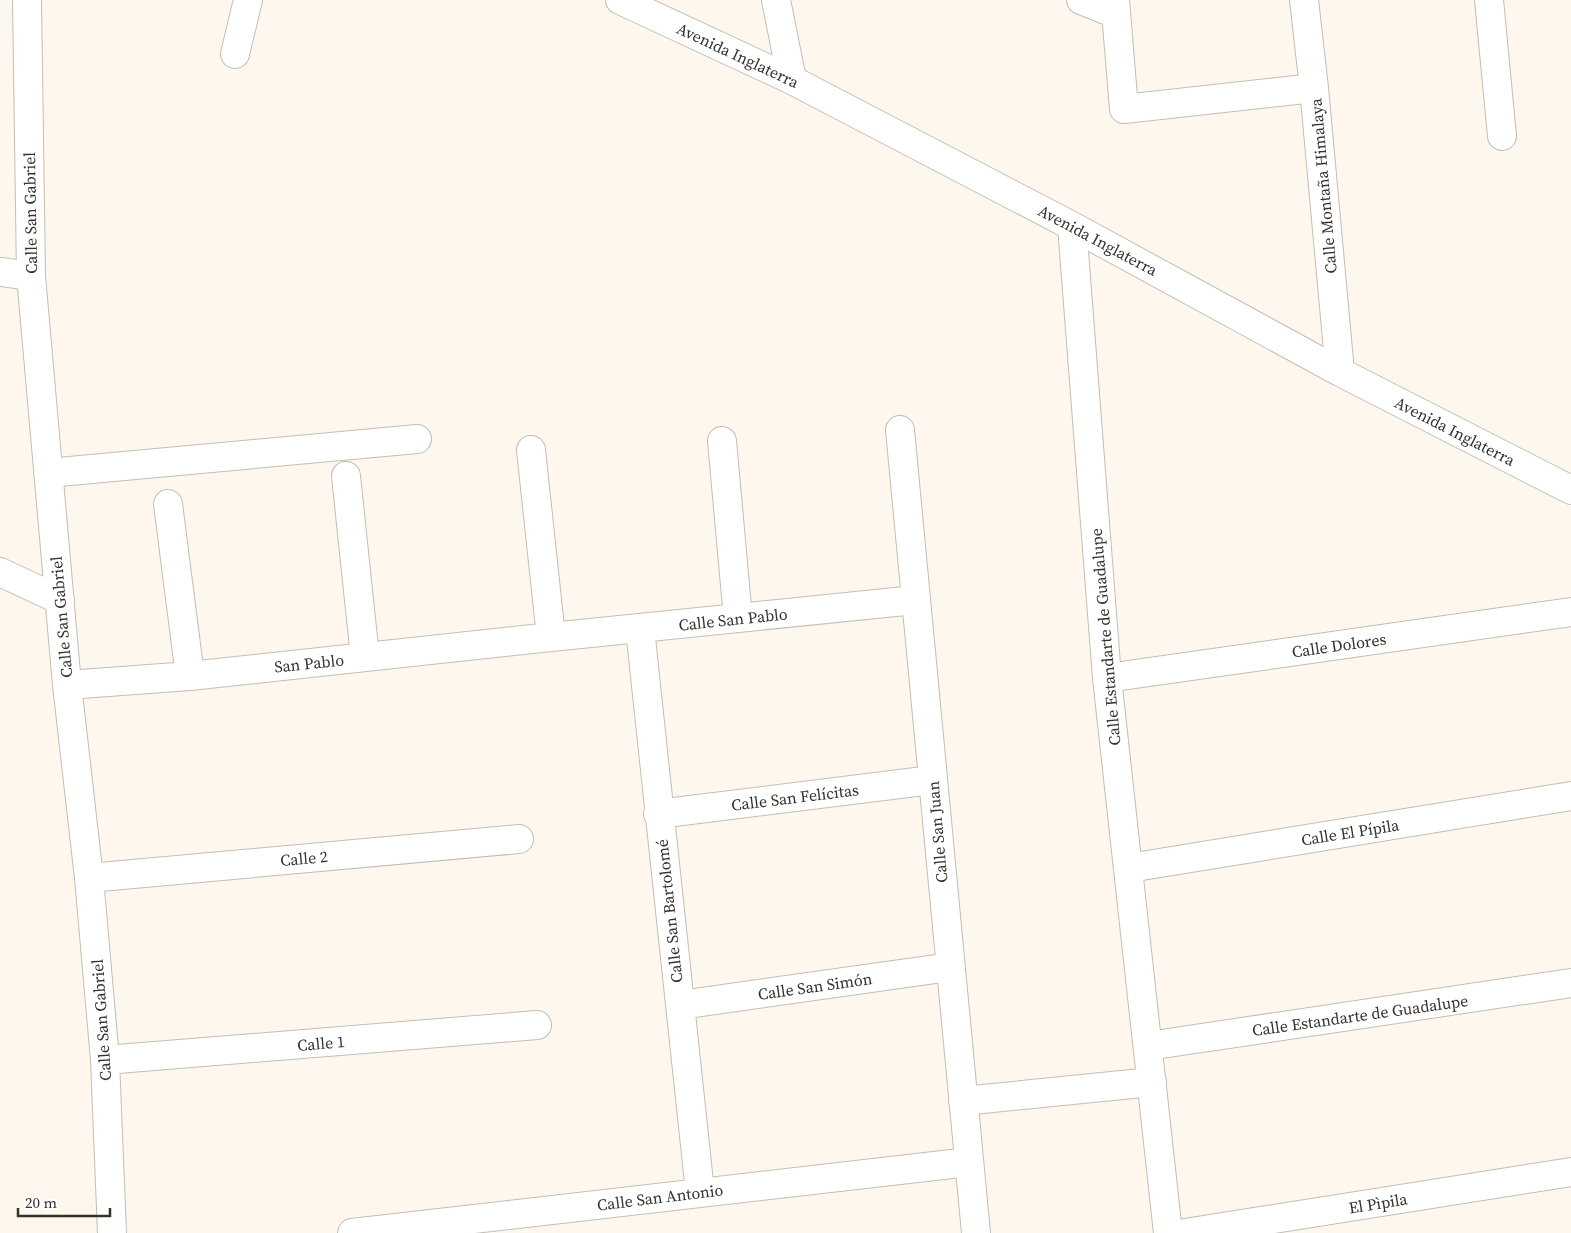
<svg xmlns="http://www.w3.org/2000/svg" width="1571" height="1233" font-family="'Source Serif 4',serif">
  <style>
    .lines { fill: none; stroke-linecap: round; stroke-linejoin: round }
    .minor-casing { stroke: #c3beb4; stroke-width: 30 }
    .minor { stroke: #fff; stroke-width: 28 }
    .labels { text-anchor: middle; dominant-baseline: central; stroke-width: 5; stroke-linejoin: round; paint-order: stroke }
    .street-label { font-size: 16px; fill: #34322e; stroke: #fff }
  </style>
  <rect width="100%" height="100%" fill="#fdf7ed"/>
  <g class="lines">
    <defs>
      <path id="minor" d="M 27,0 L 31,276 L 67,685 L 89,878 L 105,1060 L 112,1233
        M 620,0 L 792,80 L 1072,226 L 1340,372 L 1571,490
        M 776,0 L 792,80
        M 1081,0 L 1116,14
        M 1115,0 L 1124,109 L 1314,88
        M 1304,0 L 1314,88 L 1340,372
        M 1489,0 L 1502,136
        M 235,54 L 248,0
        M 1072,226 L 1107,678 L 1168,1233
        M 0,272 L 31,276
        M 900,430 L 976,1233
        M 722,441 L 738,618
        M 531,450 L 551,637
        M 48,473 L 417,439
        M 346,476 L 365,657
        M 168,504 L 190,676
        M 0,572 L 60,600
        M 640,629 L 700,1192
        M 1107,678 L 1571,612
        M 67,685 L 190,676 L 551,637 L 915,600
        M 658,814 L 932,780
        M 1129,868 L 1571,796
        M 89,878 L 519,839
        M 680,1005 L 950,967
        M 1148,1046 L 1571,983
        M 105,1060 L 537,1025
        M 963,1101 L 1152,1082
        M 352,1233 L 969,1162
        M 1185,1233 L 1571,1172"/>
    </defs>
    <use href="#minor" class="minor-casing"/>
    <use href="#minor" class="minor"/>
  </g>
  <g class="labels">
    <g class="street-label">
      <text transform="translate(738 55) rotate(25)">Avenida Inglaterra</text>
      <text transform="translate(1323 186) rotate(-95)">Calle Montaña Himalaya</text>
      <text transform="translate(30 213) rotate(-91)">Calle San Gabriel</text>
      <text transform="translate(1098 240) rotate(28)">Avenida Inglaterra</text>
      <text transform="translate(1455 431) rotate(27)">Avenida Inglaterra</text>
      <text transform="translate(61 617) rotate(-95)">Calle San Gabriel</text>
      <text transform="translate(733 619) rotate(-6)">Calle San Pablo</text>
      <text transform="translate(1105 637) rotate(-95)">Calle Estandarte de Guadalupe</text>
      <text transform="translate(1339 645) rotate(-8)">Calle Dolores</text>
      <text transform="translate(309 663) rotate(-6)">San Pablo</text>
      <text transform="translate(795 797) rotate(-7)">Calle San Felícitas</text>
      <text transform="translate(937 832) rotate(-95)">Calle San Juan</text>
      <text transform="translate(1350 832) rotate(-9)">Calle El Pípila</text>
      <text transform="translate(304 858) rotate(-5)">Calle 2</text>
      <text transform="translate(669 911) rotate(-96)">Calle San Bartolomé</text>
      <text transform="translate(815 986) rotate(-8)">Calle San Simón</text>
      <text transform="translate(1360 1015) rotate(-8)">Calle Estandarte de Guadalupe</text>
      <text transform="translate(101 1020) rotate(-94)">Calle San Gabriel</text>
      <text transform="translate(321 1043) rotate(-5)">Calle 1</text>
      <text transform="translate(660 1197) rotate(-7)">Calle San Antonio</text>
      <text transform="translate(1378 1203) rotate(-9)">El Pìpila</text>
    </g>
  </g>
  <path d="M18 1208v8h92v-8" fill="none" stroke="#34322e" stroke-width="2.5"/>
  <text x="25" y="1208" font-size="15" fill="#34322e" stroke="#ffffff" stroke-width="4" paint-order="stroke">20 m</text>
</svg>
